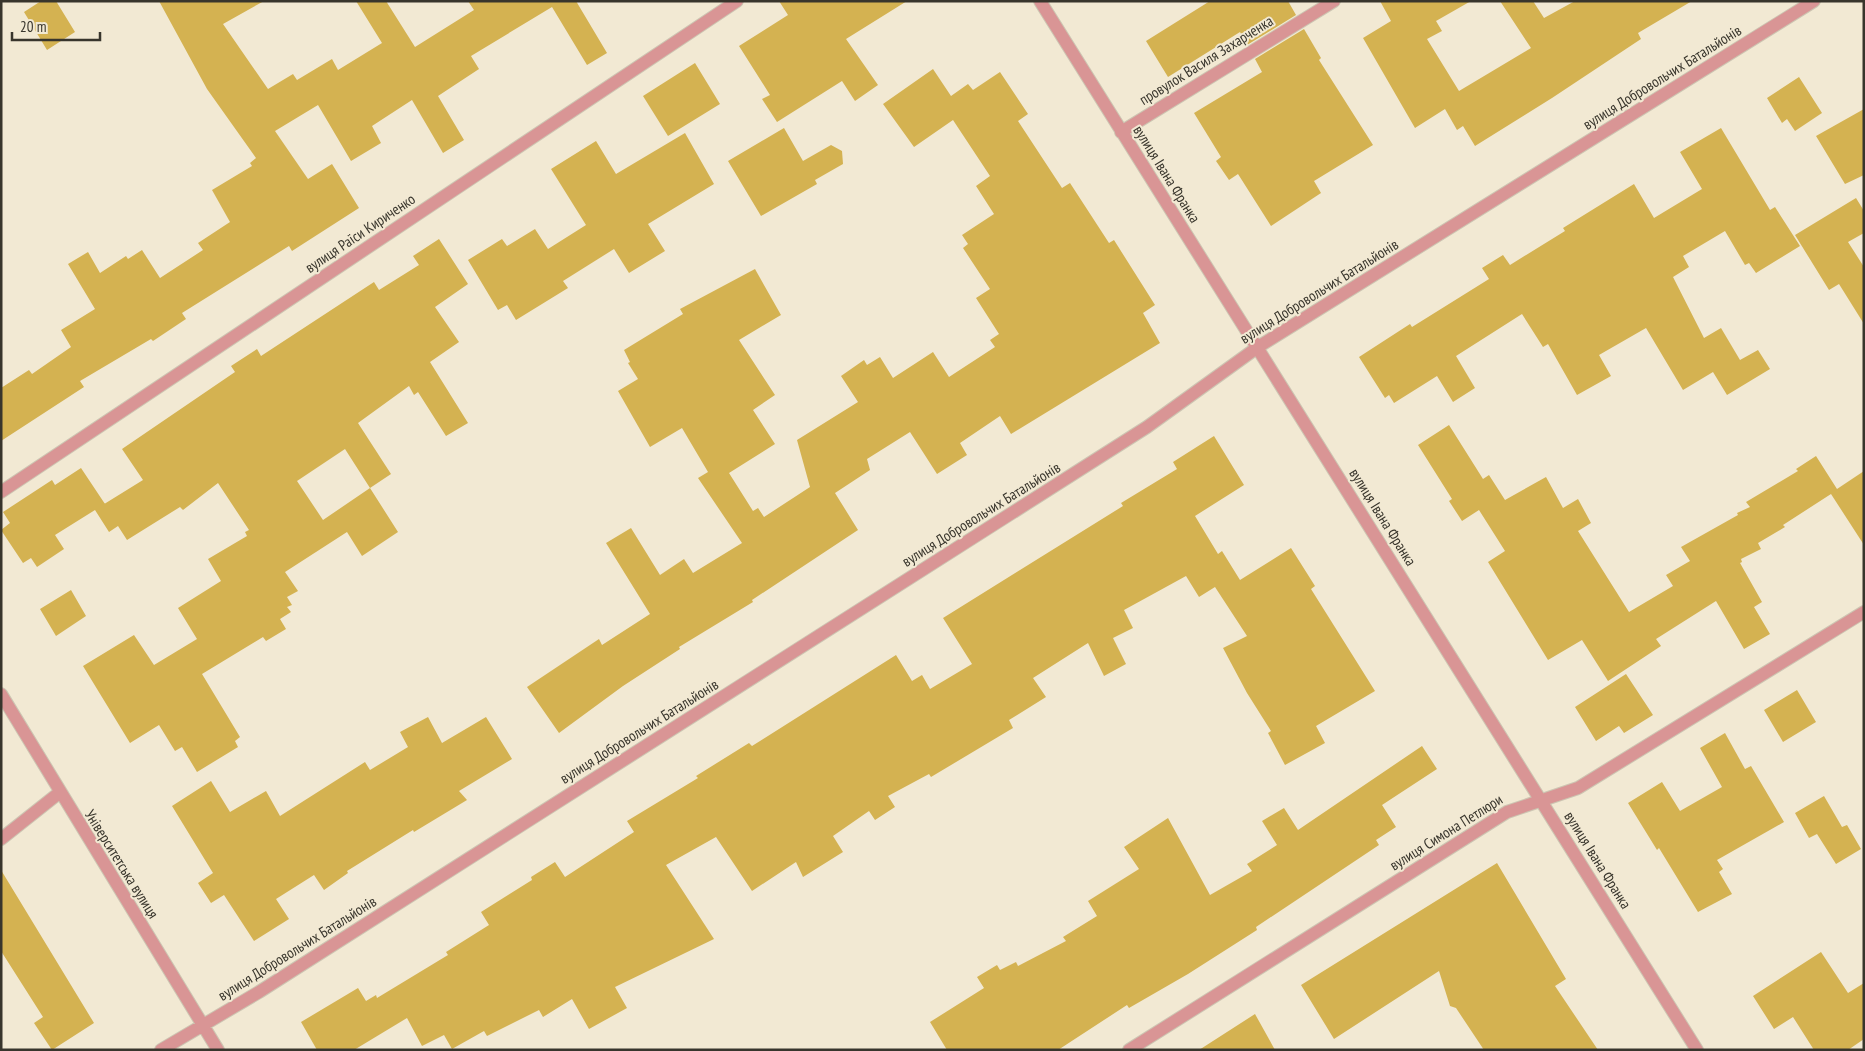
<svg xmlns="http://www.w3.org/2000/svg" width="1865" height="1051" font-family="'PT Sans Narrow',sans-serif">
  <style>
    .building { fill: #d4b251 }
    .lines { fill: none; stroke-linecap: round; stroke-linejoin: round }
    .minor-casing { stroke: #cdc5b2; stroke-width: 14 }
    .minor { stroke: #d99595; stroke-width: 12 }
    .labels { text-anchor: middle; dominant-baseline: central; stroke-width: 4; stroke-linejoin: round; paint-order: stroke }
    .street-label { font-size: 15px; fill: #38352c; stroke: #f2e9d3 }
  </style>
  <rect width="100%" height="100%" fill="#f2e9d3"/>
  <path class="building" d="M 41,1 L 56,1 L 75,32 L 47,50 L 24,12 Z
    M 159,1 L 264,1 L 223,24 L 268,89 L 293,74 L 297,80 L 332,59 L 338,70 L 382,43 L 356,1 L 386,1 L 415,47 L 474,10 L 468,1 L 576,1 L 607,53 L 587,65 L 552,7 L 471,56 L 479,69 L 438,96 L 464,140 L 443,153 L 412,100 L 372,126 L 381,143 L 351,161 L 318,105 L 275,131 L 308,179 L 332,164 L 359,208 L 292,251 L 289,246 L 182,313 L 186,319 L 153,341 L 151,339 L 80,381 L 84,387 L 1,441 L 1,388 L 29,370 L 32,374 L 71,347 L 61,330 L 95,309 L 68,264 L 88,252 L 100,273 L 126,256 L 128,259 L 142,250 L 160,278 L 203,250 L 198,243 L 230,222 L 212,190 L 252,166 L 250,163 L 256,158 L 207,89 Z
    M 779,1 L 907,1 L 846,39 L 878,85 L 855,101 L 842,81 L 777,122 L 762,99 L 770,95 L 739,46 L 788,15 Z
    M 1210,1 L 1288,1 L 1296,15 L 1247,45 L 1240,32 L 1168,77 L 1146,41 Z
    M 1380,1 L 1471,1 L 1436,21 L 1442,31 L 1427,39 L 1459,91 L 1531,48 L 1500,1 L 1533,1 L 1544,18 L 1575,1 L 1692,1 L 1638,33 L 1641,39 L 1552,98 L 1475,146 L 1463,126 L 1457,130 L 1445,109 L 1415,128 L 1363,38 L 1391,21 Z
    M 1304,29 L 1321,58 L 1319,60 L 1373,145 L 1314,181 L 1321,193 L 1271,226 L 1238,174 L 1229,180 L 1216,161 L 1221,157 L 1194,113 L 1262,72 L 1255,59 Z
    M 695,63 L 720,104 L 668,136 L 643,96 Z
    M 933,69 L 951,96 L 968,84 L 973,90 L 1000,72 L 1028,114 L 1018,121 L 1062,188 L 1070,183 L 1109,243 L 1114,240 L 1155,305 L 1143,313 L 1160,343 L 1011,434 L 1000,416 L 960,443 L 967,455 L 937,474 L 910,432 L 867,459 L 870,470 L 835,493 L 858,530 L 752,600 L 753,602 L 679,647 L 680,649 L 623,686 L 559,733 L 527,687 L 599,639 L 602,645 L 650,614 L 606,543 L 631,528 L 660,575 L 684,559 L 693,573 L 742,543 L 698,478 L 708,472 L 682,428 L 650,447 L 618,391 L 638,379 L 628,363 L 630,362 L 624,350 L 683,314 L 680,309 L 755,269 L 781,315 L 739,340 L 775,395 L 753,410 L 775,444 L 729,473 L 753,511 L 758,508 L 764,517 L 810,487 L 797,440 L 858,402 L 841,376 L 864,360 L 867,365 L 880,357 L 893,378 L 933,352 L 949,377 L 995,347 L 990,340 L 999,334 L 976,298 L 990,289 L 963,248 L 968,244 L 962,235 L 994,214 L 976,186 L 990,176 L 953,120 L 914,147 L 883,104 Z
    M 1799,77 L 1822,113 L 1795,131 L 1787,119 L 1782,123 L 1767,98 Z
    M 1864,109 L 1864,175 L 1845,184 L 1816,136 Z
    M 784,128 L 803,161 L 831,145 L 842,151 L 843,164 L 815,180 L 817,184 L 761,216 L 728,161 Z
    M 1721,128 L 1770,210 L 1775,207 L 1800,246 L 1756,273 L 1749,263 L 1745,265 L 1725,231 L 1683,256 L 1689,267 L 1673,277 L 1704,338 L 1721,328 L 1740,360 L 1758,350 L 1770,369 L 1727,395 L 1713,372 L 1683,390 L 1646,328 L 1599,355 L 1611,376 L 1577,395 L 1548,344 L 1543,347 L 1522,314 L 1456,356 L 1475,388 L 1453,402 L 1437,376 L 1394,403 L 1389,395 L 1385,398 L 1359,357 L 1410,324 L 1412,327 L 1489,279 L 1482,268 L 1503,255 L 1510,265 L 1565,231 L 1563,228 L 1634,184 L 1654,218 L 1702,189 L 1680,152 Z
    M 685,133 L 714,184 L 648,224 L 665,251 L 629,273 L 614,249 L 563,281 L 568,288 L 516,320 L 507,305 L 498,310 L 468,260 L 502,239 L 507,246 L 535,229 L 548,249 L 586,225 L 551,169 L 596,141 L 616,174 Z
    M 1856,198 L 1864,211 L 1864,233 L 1848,242 L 1864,267 L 1864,324 L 1839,284 L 1829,290 L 1795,235 Z
    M 439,239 L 468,284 L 435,307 L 459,342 L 430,362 L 468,423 L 446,436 L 418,392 L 414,395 L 409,386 L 358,423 L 391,474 L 370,488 L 345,449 L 297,481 L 323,520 L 370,488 L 398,532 L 362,556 L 347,532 L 285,572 L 298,591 L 287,597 L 292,605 L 287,607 L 291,612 L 280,619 L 286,629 L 266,641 L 263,637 L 202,674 L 240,737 L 235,741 L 238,747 L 197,772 L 182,747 L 175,751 L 159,725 L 130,743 L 83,666 L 134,635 L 154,665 L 197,639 L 178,608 L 221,581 L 208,559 L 247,536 L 245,532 L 249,530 L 218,483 L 183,510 L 180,507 L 127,540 L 118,526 L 109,532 L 95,510 L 55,535 L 64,549 L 37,567 L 31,558 L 23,563 L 1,530 L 10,523 L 3,512 L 52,480 L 55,485 L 81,468 L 105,504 L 101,506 L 143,480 L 122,449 L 235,372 L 231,366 L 257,349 L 261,356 L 374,282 L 379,290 L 419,265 L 413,256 Z
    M 1449,425 L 1483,479 L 1489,475 L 1505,500 L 1546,477 L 1563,508 L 1578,499 L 1591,523 L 1578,531 L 1629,612 L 1673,586 L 1666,575 L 1690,561 L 1681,547 L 1738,515 L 1737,513 L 1750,507 L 1746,502 L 1798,471 L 1796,469 L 1816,456 L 1837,489 L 1864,471 L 1864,545 L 1831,494 L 1783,525 L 1785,527 L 1758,543 L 1761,549 L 1741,559 L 1742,562 L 1740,563 L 1762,602 L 1754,607 L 1770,634 L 1744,649 L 1716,601 L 1656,639 L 1661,646 L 1608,681 L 1582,640 L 1548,660 L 1488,562 L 1505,551 L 1479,510 L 1462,521 L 1449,501 L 1452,499 L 1418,445 Z
    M 1214,436 L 1244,485 L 1195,516 L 1218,554 L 1222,551 L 1240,580 L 1291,548 L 1315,586 L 1311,589 L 1375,691 L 1316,726 L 1325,743 L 1285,765 L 1268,733 L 1271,731 L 1247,693 L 1223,648 L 1247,636 L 1215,587 L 1199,597 L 1186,576 L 1124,610 L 1133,628 L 1113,638 L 1126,664 L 1104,676 L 1088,643 L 1033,678 L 1046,697 L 1009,720 L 1013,728 L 931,777 L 929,774 L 888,796 L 895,807 L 875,820 L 869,811 L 833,836 L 843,852 L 803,877 L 796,862 L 752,891 L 716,837 L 666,865 L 714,939 L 615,987 L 627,1008 L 589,1029 L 572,999 L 543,1017 L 539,1010 L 487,1036 L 484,1031 L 452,1049 L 444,1035 L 422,1046 L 407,1018 L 354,1050 L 317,1050 L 301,1022 L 358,988 L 366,1001 L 376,995 L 377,998 L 448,955 L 446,952 L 489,925 L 481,912 L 532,880 L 531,877 L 555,862 L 565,877 L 634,832 L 627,821 L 698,778 L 696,776 L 749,743 L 752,746 L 896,655 L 912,681 L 922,675 L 930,689 L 972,664 L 943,618 L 1123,506 L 1121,503 L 1177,469 L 1173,462 Z
    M 71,590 L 86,616 L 56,636 L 40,609 Z
    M 1626,674 L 1653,715 L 1624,733 L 1619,726 L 1596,741 L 1575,707 Z
    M 1797,690 L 1816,722 L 1783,742 L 1764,710 Z
    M 428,717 L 442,743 L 486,717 L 512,759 L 459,791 L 467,800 L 414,832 L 413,830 L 347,871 L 348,873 L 324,890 L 314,875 L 276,899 L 289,919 L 254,941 L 224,895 L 211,903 L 198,883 L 213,873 L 172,806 L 211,781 L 230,812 L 266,791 L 280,816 L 365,762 L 370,770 L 408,747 L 400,732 Z
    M 1725,733 L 1745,769 L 1751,766 L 1784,822 L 1717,860 L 1723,869 L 1719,872 L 1732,894 L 1698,912 L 1659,848 L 1657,850 L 1628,803 L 1662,782 L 1680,811 L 1722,787 L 1700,748 Z
    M 1422,746 L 1437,769 L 1382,805 L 1396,827 L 1376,840 L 1379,845 L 1256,927 L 1257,930 L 1188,974 L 1129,1008 L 1127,1005 L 1058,1050 L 947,1050 L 930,1022 L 984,988 L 977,977 L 997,965 L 1000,970 L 1016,962 L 1018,966 L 1066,941 L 1063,937 L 1097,916 L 1088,901 L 1139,869 L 1124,847 L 1168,818 L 1210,895 L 1252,871 L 1247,864 L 1277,845 L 1262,821 L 1284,808 L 1298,830 Z
    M 1824,796 L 1842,827 L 1847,825 L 1861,849 L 1836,864 L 1817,834 L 1809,838 L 1795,813 Z
    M 1497,863 L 1566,979 L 1555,986 L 1598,1050 L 1484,1050 L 1456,1008 L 1450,1006 L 1439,971 L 1334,1039 L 1301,985 Z
    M 1,870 L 94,1023 L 52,1050 L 34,1023 L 43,1017 L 1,951 Z
    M 1821,952 L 1848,993 L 1864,983 L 1864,1039 L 1848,1050 L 1814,1050 L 1793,1017 L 1774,1029 L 1753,996 Z
    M 1255,1014 L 1275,1050 L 1199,1050 Z"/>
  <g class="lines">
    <defs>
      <path id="minor" d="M 1040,1 L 1697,1050
        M 1121,132 L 1334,1
        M 1,492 L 737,1
        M 1,694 L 218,1050
        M 1,839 L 59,793
        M 161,1050 L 259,992 L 1147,427 L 1258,347 L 1814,1
        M 1129,1050 L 1507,812 L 1578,788 L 1864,612"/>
    </defs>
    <use href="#minor" class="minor-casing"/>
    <use href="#minor" class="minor"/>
  </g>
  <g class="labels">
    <g class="street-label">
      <text transform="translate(1206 60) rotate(-32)">провулок Василя Захарченка</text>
      <text transform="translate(1662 77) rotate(-32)">вулиця Добровольчих Батальйонів</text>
      <text transform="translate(1167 174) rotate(58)">вулиця Івана Франка</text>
      <text transform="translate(360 233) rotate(-34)">вулиця Раїси Кириченко</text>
      <text transform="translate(1319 291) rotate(-32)">вулиця Добровольчих Батальйонів</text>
      <text transform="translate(981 514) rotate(-32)">вулиця Добровольчих Батальйонів</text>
      <text transform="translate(1383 517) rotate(58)">вулиця Івана Франка</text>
      <text transform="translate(639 731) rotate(-32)">вулиця Добровольчих Батальйонів</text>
      <text transform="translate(1446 832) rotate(-32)">вулиця Симона Петлюри</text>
      <text transform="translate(1598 860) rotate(58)">вулиця Івана Франка</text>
      <text transform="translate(122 864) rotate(58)">Університетська вулиця</text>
      <text transform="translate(297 948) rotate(-32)">вулиця Добровольчих Батальйонів</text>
    </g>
  </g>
  <rect width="1865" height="1051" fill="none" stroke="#38352c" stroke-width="5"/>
  <path d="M12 32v8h88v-8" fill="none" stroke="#38352c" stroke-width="2.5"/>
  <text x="20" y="32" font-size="15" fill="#38352c" stroke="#f2e9d3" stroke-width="4" paint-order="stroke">20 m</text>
</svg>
